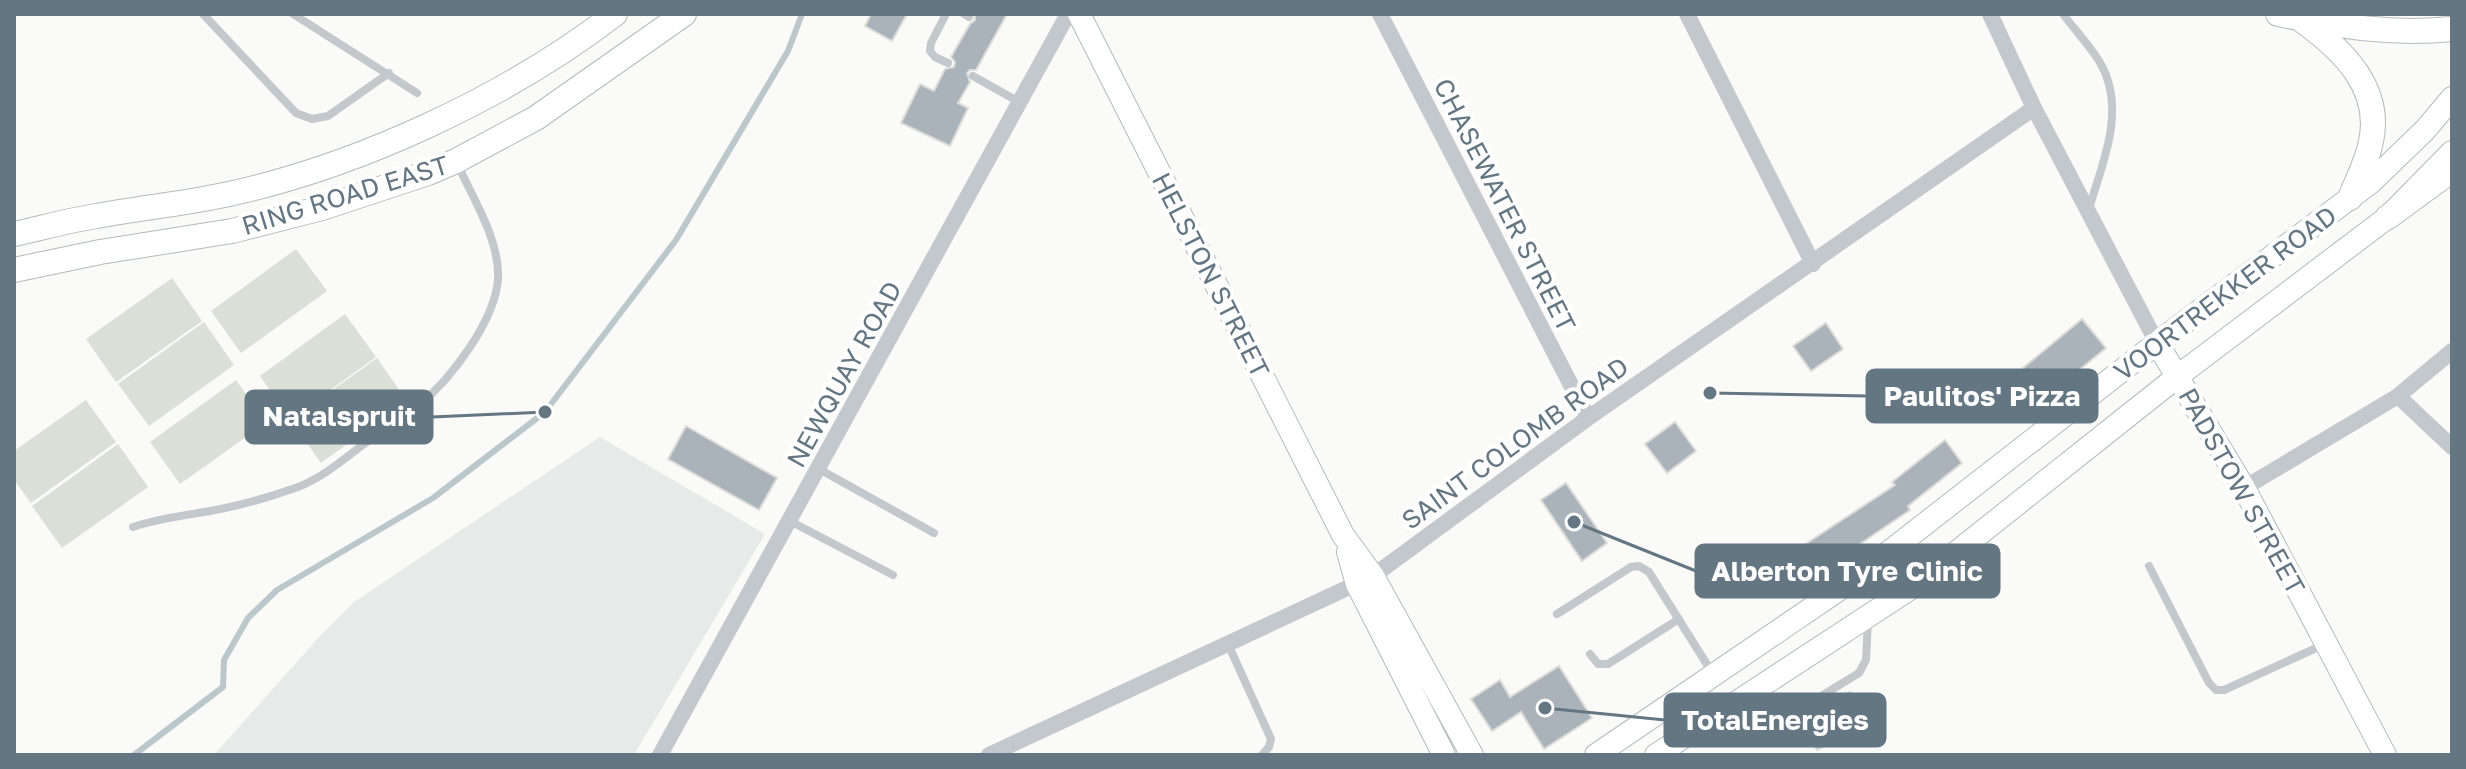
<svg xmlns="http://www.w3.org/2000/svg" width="2466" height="769" font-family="'Golos Text',sans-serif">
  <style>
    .built { fill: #e8e9e9 }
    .green { fill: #dadfd7 }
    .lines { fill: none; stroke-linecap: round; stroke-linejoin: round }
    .stream { stroke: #bbc7cb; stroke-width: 6 }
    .building { fill: #aab3b9; stroke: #dcdcda; stroke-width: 2 }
    .secondary-casing { stroke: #b3babf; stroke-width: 24 }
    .primary-casing { stroke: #b5babe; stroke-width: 26 }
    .lane { stroke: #c3c8cc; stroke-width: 8 }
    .street { stroke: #c3c8cc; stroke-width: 16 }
    .secondary { stroke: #fff; stroke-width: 22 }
    .primary { stroke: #fff; stroke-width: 24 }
    .labels { text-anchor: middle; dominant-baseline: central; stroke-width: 8; stroke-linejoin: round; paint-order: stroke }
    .street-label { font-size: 26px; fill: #657683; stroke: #fff }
    .leader { fill: none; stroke: #657683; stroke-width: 3 }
    .callout-dot { fill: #657683; stroke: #fff; stroke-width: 3 }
    .callout { fill: #657683; stroke: #657683; stroke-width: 3 }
    .callout-label { font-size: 28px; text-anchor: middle; font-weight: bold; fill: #fff }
  </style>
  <rect width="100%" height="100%" fill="#fafaf8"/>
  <path class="built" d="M 600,437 L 765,534 L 634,755 L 214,755 L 320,636 L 354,602 Z"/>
  <path class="green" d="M 296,249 L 327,291 L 241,353 L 211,311 Z
    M 172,278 L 202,321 L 116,382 L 86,339 Z
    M 345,314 L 376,357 L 290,419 L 260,376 Z
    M 204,322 L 234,365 L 149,426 L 118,384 Z
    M 377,358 L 407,401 L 321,463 L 291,420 Z
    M 236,380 L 266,423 L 180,484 L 150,442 Z
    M 86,400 L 116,442 L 31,503 L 14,480 L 14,451 Z
    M 118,444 L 148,487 L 62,548 L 32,506 Z"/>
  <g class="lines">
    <path class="stream" d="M 134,755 L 223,687 L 224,660 L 248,618 L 277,590 L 433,498 L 545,412 L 676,240 L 788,51 L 802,14"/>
  </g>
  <path class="building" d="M 871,14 L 907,14 L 892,41 L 865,26 Z
    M 975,14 L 1007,14 L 976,70 L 970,70 L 967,73 L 970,82 L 958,103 L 968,108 L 950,146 L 901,123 L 920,84 L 934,91 L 945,69 L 954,67 L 955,62 L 951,57 L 970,24 L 975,20 Z
    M 2082,319 L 2106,348 L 2046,397 L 2023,368 Z
    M 1826,323 L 1843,349 L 1811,371 L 1793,346 Z
    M 1675,422 L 1696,451 L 1667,473 L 1645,444 Z
    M 686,426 L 777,478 L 759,510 L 668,459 Z
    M 1945,440 L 1962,463 L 1908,506 L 1910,510 L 1804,582 L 1786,557 L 1895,485 L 1892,482 Z
    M 1566,483 L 1607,543 L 1582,561 L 1541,500 Z
    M 1559,666 L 1592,718 L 1544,749 L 1521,712 L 1492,731 L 1471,699 L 1500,680 L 1510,697 Z
    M 1850,692 L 1861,714 L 1828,731 L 1833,742 L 1817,750 L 1810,738 L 1799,744 L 1789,724 Z"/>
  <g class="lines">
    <defs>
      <path id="secondary" d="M 1079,14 L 1343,535 L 1373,576 L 1472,755
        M 2157,343 L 2244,488 L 2385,755
        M 1348,552 L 1357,584 L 1444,755
        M 1596,755 L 1853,580 L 2157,343 L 2370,183 L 2425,130 L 2452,98
        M 1656,755 L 1914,586 L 2178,376 L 2388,217 L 2452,152"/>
      <path id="primary" d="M 2278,14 C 2336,26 2392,35 2452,29
        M 2300,19 C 2342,49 2385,89 2370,146 C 2366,163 2357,181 2350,198
        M 2388,217 L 2452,170
        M 14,234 C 42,228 69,220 97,216 C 139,208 182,204 224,195 C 357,167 507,97 615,14
        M 14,270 L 100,252 L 232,231 L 322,208 L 428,173 L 456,161 L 536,118 L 684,14"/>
    </defs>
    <use href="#secondary" class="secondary-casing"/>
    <use href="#primary" class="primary-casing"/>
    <path class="lane" d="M 203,14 L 296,113 L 312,119 L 328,116 L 389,73
      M 293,14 L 417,93
      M 946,14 L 931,43 L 930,51 L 935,57 L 948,63
      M 964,14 L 969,17
      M 2063,14 C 2077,33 2098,54 2106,75 C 2123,119 2101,167 2089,209
      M 973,76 L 1019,102
      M 819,469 L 934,533
      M 790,521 L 893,575
      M 133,527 C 159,518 183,516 210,511 C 239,506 270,497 298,487 C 322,478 344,459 364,444 C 382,431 402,420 419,405 C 451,379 495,321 498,279 C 500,240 473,199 458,165
      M 2149,566 L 2209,683 L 2216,690 L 2224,690 L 2325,644
      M 1557,614 L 1631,567 L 1639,566 L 1649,572 L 1713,674
      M 1228,644 L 1271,739 L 1269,747 L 1262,755
      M 1590,654 L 1598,664 L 1608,664 L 1679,619
      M 1743,722 L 1761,725 L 1777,723 L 1859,673 L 1866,660 L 1868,620"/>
    <path class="street" d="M 1380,14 L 1588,418
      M 1687,14 L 1813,264
      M 1990,14 L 2034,108 L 2157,343
      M 2398,396 L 2452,447
      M 2244,488 L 2398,396 L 2452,351
      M 660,755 L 1068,14
      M 989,755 L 1373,576 L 1588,418 L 2034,108"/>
    <use href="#secondary" class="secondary"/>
    <use href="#primary" class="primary"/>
  </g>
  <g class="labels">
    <g class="street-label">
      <text transform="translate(345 195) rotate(-17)">RING ROAD EAST</text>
      <text transform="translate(1505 205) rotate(63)">CHASEWATER STREET</text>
      <text transform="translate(1211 275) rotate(63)">HELSTON STREET</text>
      <text transform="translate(2225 293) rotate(-37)">VOORTREKKER ROAD</text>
      <text transform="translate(844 374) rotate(-61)">NEWQUAY ROAD</text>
      <text transform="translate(1515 443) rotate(-36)">SAINT COLOMB ROAD</text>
      <text transform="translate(2242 491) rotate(61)">PADSTOW STREET</text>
    </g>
  </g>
  <path class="leader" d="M1710 393L1867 396M545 412L432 417M1574 522L1696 571M1545 708L1665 720"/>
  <g class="callout-dot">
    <circle cx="1710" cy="393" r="8"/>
    <circle cx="545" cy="412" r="8"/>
    <circle cx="1574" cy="522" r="8"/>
    <circle cx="1545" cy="708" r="8"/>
  </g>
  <g class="callout">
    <rect x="1867" y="370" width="230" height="52" rx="8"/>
    <rect x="246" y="391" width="186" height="52" rx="8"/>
    <rect x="1696" y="545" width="303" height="52" rx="8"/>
    <rect x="1665" y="694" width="220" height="52" rx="8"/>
  </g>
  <g class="callout-label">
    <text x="1982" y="406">Paulitos' Pizza</text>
    <text x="339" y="426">Natalspruit</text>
    <text x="1847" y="581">Alberton Tyre Clinic</text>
    <text x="1775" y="730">TotalEnergies</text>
  </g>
  <rect width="2466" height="769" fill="none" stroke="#657683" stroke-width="32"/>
</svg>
